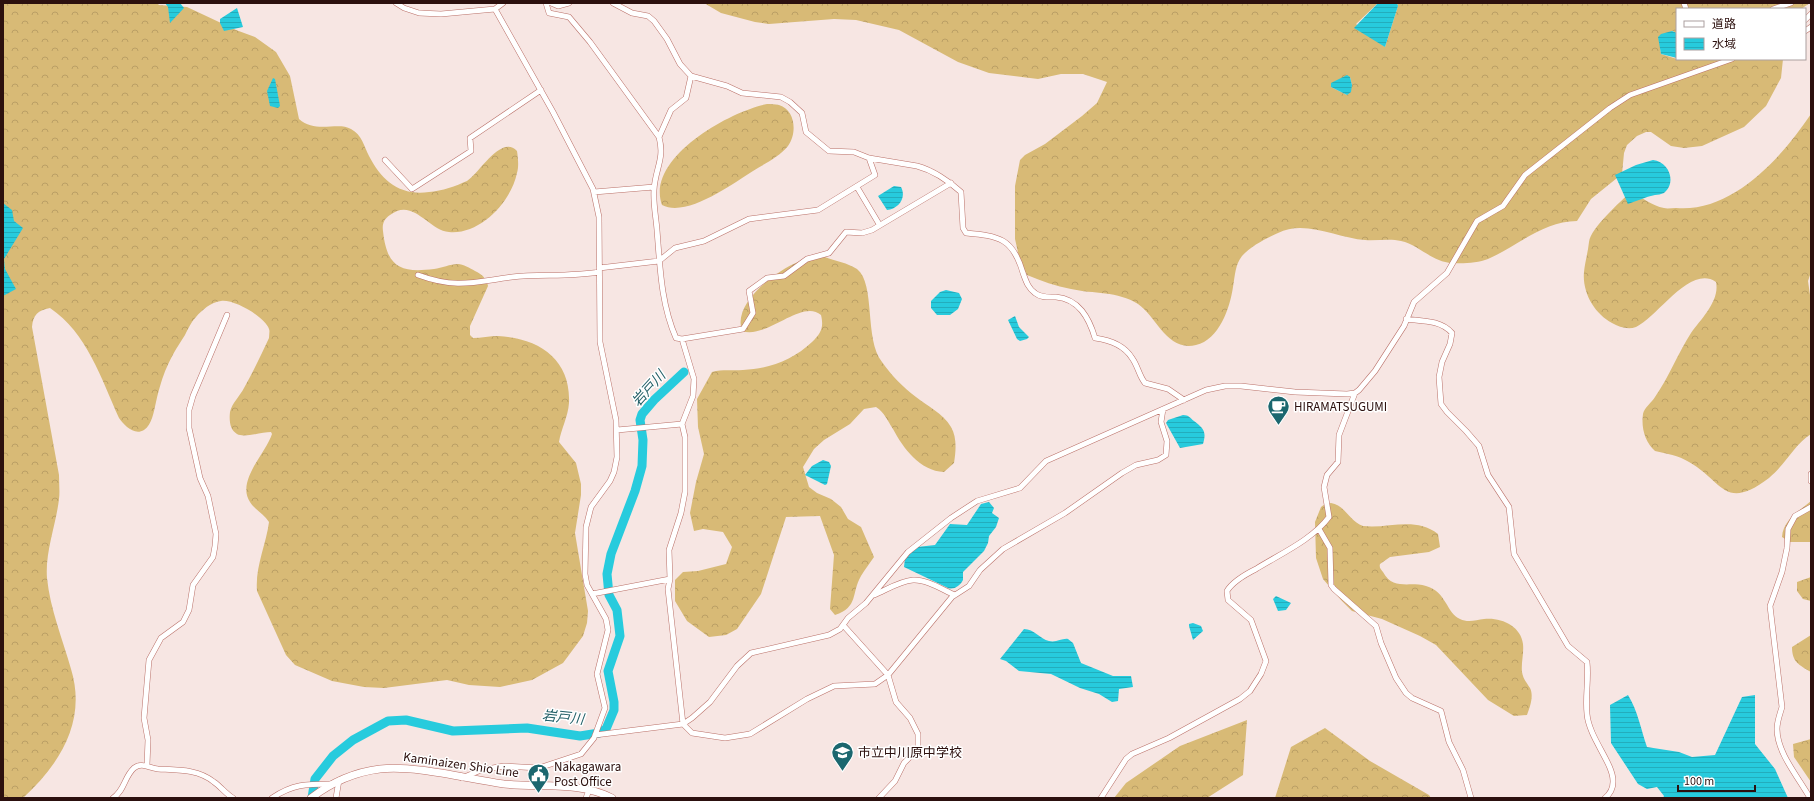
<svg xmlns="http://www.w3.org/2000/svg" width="1814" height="801" font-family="'Source Sans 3','Noto Sans JP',sans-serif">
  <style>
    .forest { fill: url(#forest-crowns); fill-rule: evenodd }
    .water { fill: url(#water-rules) }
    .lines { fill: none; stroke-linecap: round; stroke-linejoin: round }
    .river { stroke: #27cbdd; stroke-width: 9 }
    .minor-casing { stroke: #ba7068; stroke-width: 6 }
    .secondary-casing { stroke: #ba7068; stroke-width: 8 }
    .minor { stroke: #fff; stroke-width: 5 }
    .secondary { stroke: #fff; stroke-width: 7 }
    .labels { text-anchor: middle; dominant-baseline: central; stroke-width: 3; stroke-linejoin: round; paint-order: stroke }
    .poi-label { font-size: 13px; fill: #2c100e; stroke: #fff; text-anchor: start }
    .street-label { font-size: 13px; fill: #2c100e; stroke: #fff }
    .water-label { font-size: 14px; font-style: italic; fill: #256169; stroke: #fff }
  </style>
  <defs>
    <pattern id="forest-crowns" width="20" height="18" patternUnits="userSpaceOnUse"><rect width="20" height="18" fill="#d8ba76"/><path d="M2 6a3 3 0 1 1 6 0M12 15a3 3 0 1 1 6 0" fill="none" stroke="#ba9f65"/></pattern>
    <pattern id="water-rules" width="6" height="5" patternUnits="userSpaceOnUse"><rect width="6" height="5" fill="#27cbdd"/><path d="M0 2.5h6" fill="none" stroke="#23adbc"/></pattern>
  </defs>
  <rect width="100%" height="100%" fill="#f7e6e3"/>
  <path class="forest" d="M 3,3 L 157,3 L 159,5 L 187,7 L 236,30 L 255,37 L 276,52 L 290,76 L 299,119 C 316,134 338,121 351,129 C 362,135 364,146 369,156 C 382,181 400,196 429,192 C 442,191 456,186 467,181 C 479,174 501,134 517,151 C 518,158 519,166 517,173 C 511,202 480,235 449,232 C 428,230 413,197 390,215 C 384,219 382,224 383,231 C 387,268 401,273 434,269 C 442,268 450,264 458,264 C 463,264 470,268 475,271 C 482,274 487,279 488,286 L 470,326 L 470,335 L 473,338 C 481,338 490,336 498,336 C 539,338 571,359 569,403 C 568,417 561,429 559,442 L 576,463 L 581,484 L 581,495 L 575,533 L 588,611 L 587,623 L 583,636 L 563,663 L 532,680 L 500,687 L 469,685 L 447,680 L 384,688 L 364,687 L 332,681 L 295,665 L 286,655 L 257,591 C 255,567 266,545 269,522 C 264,514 255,510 250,502 C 236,481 266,453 272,434 L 271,432 C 262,432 244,438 237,434 C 230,430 229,421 230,412 C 232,403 240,396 244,388 C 253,372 261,355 269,338 C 269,335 270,331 269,329 C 265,317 234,299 221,301 C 211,302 202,310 196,317 C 191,322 188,329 185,335 C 168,361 163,373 156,402 C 154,411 152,425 144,430 C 134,436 124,425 119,418 C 101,378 87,333 50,308 C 38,310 33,315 32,327 L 59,475 C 59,483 60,492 59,499 C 56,525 45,552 47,578 C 50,609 63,640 71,669 C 87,721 60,764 23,798 L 3,798 Z
    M 704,3 L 1378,3 L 1356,24 L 1385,47 L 1398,6 L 1397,3 L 1810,3 L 1801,9 L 1677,9 L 1677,33 L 1672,31 L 1660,47 L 1661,54 L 1677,59 L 1783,59 L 1781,78 L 1766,106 L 1744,127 L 1702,146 L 1684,148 L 1671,146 L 1651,132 L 1646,132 L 1637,136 L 1627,145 L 1624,153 L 1622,174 L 1591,199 L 1577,221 C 1543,221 1518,246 1488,259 C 1478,263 1462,264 1452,263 C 1432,262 1419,245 1401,241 C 1390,238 1377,241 1365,240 C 1338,238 1304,219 1278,233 C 1267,238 1251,246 1242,256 C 1235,265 1235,276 1233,287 C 1230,308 1219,340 1196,345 C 1167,352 1157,317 1138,304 C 1118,291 1093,294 1071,289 C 1056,286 1041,281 1027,275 L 1020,261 L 1015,239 L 1015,186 L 1020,160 L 1025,155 L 1045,144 L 1082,116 L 1097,103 L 1107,82 L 1083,74 L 1061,74 L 1038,79 L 989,73 L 958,62 L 899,30 L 856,20 L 834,19 L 769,24 L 755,22 L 721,13 ZM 1350,77 L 1352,85 L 1347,95 L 1331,87 Z
    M 767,104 C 771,104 775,104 779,105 C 796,110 797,134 788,146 C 779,157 764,164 753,171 C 732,184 687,218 662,205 C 645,158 730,111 767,104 Z
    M 1811,114 L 1811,272 L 1808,281 L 1811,302 L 1811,434 C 1794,445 1785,465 1769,478 C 1724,512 1723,481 1689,462 C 1678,455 1667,454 1655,451 C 1645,442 1641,428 1643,414 C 1644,408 1652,402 1655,397 C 1669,377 1678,353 1691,333 C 1701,319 1720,301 1716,282 C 1690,264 1657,318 1636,327 C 1628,330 1619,327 1612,323 C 1595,314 1582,293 1584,272 C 1585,262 1588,252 1589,242 C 1591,227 1620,203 1631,191 C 1641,197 1652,206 1664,208 C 1667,209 1672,208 1676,208 C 1733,213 1782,157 1811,114 Z
    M 825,257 C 835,261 848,263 857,269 C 876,284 864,339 882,362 C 891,375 903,387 916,397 C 927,406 943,413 951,427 C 957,437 956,451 954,463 L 944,472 C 920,471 903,448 893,429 C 887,420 885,413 876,407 L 864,409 L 850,424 L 824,440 L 814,449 L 803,467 L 809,487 L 817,493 L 831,499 L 841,507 L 848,519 L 861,527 L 874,557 C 870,563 865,569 861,576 C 851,593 859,607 835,615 L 830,609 L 834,555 L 820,516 L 786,517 L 761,594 L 737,629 L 726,635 L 709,637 L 687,621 L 675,601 L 675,580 L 683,572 L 698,571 L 726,564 L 732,547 L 723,532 L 703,529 L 694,531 L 690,513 L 696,482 L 704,454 L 698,427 L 697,399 L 712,372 C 723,369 732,371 743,370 C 769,369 793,360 812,342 C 821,333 824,328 821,315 C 802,298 766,340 742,331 C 732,303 776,271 798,262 C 807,258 816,258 825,257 Z
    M 1811,501 L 1811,542 L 1790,542 L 1782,537 C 1783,520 1799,511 1811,501 Z
    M 1331,503 C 1345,505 1349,521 1363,526 C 1389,529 1415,516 1438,534 L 1440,547 L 1429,552 L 1390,557 L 1380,564 C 1379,568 1381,569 1383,572 C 1393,591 1409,581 1426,586 C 1446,591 1447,614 1460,619 C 1468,623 1476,620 1484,619 C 1501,617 1521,626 1523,644 C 1524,654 1521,663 1522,672 C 1523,679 1527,683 1530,688 C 1534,696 1530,707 1527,715 L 1514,716 L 1488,700 L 1436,645 L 1420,636 L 1382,619 L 1352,611 L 1341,600 L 1323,579 L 1316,558 L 1315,522 L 1321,507 L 1325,504 Z
    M 1811,577 L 1811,601 L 1803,599 L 1797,591 L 1797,582 Z
    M 1811,635 L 1811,672 C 1799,665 1792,662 1792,647 Z
    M 1247,720 L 1243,775 L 1207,798 L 1114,798 L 1126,783 L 1180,746 Z
    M 1325,728 L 1370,761 L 1429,795 L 1431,798 L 1275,798 L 1291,747 Z
    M 1811,739 L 1811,782 L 1794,757 L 1793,744 Z"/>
  <path class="water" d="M 165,3 L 180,3 L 184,8 L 170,23 L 168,7 Z
    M 1378,3 L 1397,3 L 1398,6 L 1385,47 L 1354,28 Z
    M 237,8 L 243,27 L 224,31 L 220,23 L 220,19 Z
    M 1672,31 L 1677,33 L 1677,58 L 1661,54 L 1658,37 L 1661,34 Z
    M 1347,75 L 1350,77 L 1352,85 L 1351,92 L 1347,95 L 1331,87 L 1331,83 Z
    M 273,78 L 275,79 L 280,106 L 278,108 L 270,106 L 267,91 Z
    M 1653,160 C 1669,162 1677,182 1664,193 C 1661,194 1658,195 1655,195 C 1645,197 1637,201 1628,204 L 1615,175 L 1636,165 Z
    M 894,186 L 901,187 C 907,198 898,209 887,210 L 878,196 Z
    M 3,203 L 12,210 L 14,221 L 23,228 L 4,259 L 5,269 L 16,289 L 3,296 Z
    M 946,290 L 959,293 L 962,299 L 958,309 L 950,315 L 937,315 L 931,308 L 931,301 L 940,292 Z
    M 1015,316 L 1019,327 L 1029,337 L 1027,339 L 1020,341 L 1017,339 L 1008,320 Z
    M 1183,415 C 1189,415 1190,418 1194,421 C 1203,428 1207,431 1203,444 L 1180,448 L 1166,423 L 1168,420 Z
    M 823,460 L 829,462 L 831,466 L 827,484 L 825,485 L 805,475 L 812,466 Z
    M 989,502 L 994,508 L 992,513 L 999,518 L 996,527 L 989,536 L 988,543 L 984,551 L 963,572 L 963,580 C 960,586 954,590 948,588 L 904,567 L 905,558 L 917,547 L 935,545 L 950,524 L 967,525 L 981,504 Z
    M 1276,596 L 1291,603 L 1286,610 L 1278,611 L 1273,599 Z
    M 1193,623 L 1201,626 L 1203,631 L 1193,640 L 1189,626 L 1189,624 Z
    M 1024,629 C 1034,629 1040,639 1049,641 C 1056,643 1062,638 1068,639 L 1073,643 L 1081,663 L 1113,676 L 1131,676 L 1133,687 L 1119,689 L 1118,701 L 1112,702 L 1099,694 L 1080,688 L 1051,674 L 1019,671 L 1006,661 L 1000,659 Z
    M 1628,695 C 1638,711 1641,730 1647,747 L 1679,752 L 1692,757 L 1715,755 L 1742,697 L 1755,695 L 1755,744 L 1775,769 L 1788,798 L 1663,798 L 1664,796 L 1657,787 L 1647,789 L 1638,784 L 1611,743 L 1610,705 Z"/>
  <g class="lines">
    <path class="river" d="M 312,798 L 315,779 L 333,756 L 353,740 L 388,721 L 406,720 L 453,731 L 527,728 L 580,736 L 599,733 L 606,729 L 614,710 L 614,702 L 608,671 L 620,636 L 617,610 L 609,595 L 607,574 L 611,554 L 635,491 L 642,466 L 643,440 L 640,420 L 642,414 L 654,400 L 684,372"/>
    <defs>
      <path id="minor" d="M 396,3 L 404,8 L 419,13 L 441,14 L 495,9 L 503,3
        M 546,3 L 549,13 L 569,17 L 590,42 L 659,137 C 665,159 655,169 654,190 C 653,203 656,217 657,230 C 660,267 661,304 676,338 L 682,339 L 743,329 L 753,313 L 749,291 L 767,278 L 784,276 L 807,259 L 829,253 L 846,232 L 862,233 L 872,230 L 951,183
        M 551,3 L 558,6 L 569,3
        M 613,3 L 632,13 L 648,16 L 654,21 L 667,39 L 680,64 L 691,76 L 727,86 L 742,93 L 781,97 L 790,102 L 802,113 L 806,132 L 829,151 L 854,152 L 869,158 L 917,166 C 932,170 949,181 961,192 L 963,228 L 966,233 C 999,236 1013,238 1023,273 C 1026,281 1028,288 1035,293 C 1041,298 1049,297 1056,297 C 1079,299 1089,318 1095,338 C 1110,340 1124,345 1132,358 C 1138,366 1139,376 1145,383 L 1168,389 L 1184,400
        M 1684,3 L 1686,9
        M 1773,9 L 1791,3
        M 1805,20 L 1811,14
        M 1805,31 L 1811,27
        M 659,137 L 671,110 L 686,98 L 691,76
        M 385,160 L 412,189 L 471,151 L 470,138 L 541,90
        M 857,187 L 879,224
        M 594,192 L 654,187
        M 599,268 L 659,261 L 675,248 L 704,241 L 749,219 L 818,210 L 875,175 L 869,158
        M 418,275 C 456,289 474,282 512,277 C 541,274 570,277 599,272
        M 1406,319 C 1422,321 1441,320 1452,333 L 1450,344 L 1442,362 L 1439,377 L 1441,404 L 1447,412 L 1466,431 L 1479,446 L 1488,475 L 1509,507 L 1514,554 L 1568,646 L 1587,662 C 1589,679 1585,697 1587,714 C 1589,738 1614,764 1613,782 C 1613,789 1610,794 1605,798
        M 682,339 L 694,379 L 693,396 L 682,424 L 685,437 L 685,492 L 681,513 L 669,550 L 670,579 L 668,589 L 683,724 L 692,733 L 725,738 L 750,734 L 807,699 L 834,686 L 875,684 L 888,675 L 952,597 L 969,586 L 980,570 L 1003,549 L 1065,513 L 1122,473 L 1136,465 L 1158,460 L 1166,455 L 1167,441 L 1161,422 L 1163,409
        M 617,430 L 682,424
        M 1811,474 L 1811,481
        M 1319,529 L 1330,548 L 1331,585 L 1334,589 L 1376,626 L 1381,643 L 1396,678 L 1406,693 L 1412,698 L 1441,711 L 1449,742 L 1463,770 L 1471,798
        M 592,594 L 670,579
        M 874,595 C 886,590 900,581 913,580 C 926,579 943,590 955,595
        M 843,625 L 888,675 L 896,702 L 910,718 L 918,734 L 918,749 L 904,763 L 895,781 L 879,798
        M 595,735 L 683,724 L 692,718 L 710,702 L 737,666 L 751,653 L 829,635 L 840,629 L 848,618 L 866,603 L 908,552 L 951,518 L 977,501 L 1020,488 L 1046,461 L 1206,390 L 1225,386 L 1241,386 L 1295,392 L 1347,394 L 1355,393 L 1359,390 L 1375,371 L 1404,326 L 1414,302 L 1447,273 L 1477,221 L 1503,206 L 1525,175 L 1610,108 L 1630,95 L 1732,59
        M 147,765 L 148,740 L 144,718 L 149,660 L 161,638 L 183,622 L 189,610 L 193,585 L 213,557 L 215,546 L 216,534 L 208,496 L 200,478 L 189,428 L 189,410 L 193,396 L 227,315
        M 462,778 L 481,770 L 504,766 L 539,768 L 581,754 L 594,738 L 605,708 L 597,674 L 608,630 L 606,619 L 587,585 L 585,574 L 586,527 L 591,507 L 610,481 L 614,472 L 617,457 L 616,420 L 600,342 L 599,217 L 593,189 L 553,112 L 495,9
        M 113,798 C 125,790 124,777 134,768 C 142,762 149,768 158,769 C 177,770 198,769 214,782 C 221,787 226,794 233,798
        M 272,798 C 293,784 306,784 331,784
        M 336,798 L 339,780
        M 586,798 L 589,790
        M 1101,798 L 1126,759 L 1132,754 L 1169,738 L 1240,699 L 1250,691 L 1261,674 L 1266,661 L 1251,620 L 1228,600 L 1227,591 C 1233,581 1246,574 1256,569 C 1280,554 1312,540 1329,517 L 1324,487 L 1327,475 L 1338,462 L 1339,435 L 1355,393
        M 1810,798 C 1799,778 1777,753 1777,729 C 1777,721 1780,714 1782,707 L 1770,606 L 1782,572 L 1787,548 L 1788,529 L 1795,516 L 1811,507"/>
      <path id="secondary" d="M 311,798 C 332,782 355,772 380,769 C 416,765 467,779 504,784 C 540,788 578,781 612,798"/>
    </defs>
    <use href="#minor" class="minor-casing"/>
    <use href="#secondary" class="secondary-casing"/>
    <use href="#minor" class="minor"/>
    <use href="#secondary" class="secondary"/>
  </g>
  <defs>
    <symbol id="cafe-pin" viewBox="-11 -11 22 30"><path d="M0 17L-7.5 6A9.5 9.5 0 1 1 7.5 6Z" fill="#1b676f" stroke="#fff"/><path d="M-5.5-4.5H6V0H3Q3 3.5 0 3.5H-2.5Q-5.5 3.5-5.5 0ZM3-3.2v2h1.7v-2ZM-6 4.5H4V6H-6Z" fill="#fff"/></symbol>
    <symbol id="school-pin" viewBox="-11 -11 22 30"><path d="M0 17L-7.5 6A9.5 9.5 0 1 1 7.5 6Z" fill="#1b676f" stroke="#fff"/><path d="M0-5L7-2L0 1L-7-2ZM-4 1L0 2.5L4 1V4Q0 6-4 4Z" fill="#fff"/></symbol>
    <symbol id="civic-pin" viewBox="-11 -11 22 30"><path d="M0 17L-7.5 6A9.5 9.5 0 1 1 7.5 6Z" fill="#1b676f" stroke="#fff"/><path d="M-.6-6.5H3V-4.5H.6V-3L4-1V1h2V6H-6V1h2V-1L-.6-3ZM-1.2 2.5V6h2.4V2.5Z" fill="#fff"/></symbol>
  </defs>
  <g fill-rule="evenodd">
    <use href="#cafe-pin" x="1266" y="394" width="25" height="34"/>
    <use href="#school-pin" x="830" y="740" width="25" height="34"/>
    <use href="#civic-pin" x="526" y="762" width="25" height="34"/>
  </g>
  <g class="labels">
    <g class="poi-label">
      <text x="1294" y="407">HIRAMATSUGUMI</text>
      <text x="858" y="753">市立中川原中学校</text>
      <text x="554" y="767">Nakagawara<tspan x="554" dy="15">Post Office</tspan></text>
    </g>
    <g class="street-label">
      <text transform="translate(461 765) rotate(8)">Kaminaizen Shio Line</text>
    </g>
    <g class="water-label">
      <text transform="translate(649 389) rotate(-48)">岩戸川</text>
      <text transform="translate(563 718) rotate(6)">岩戸川</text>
    </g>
  </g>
  <rect width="1814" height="801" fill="none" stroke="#2c100e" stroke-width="8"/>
  <rect x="1676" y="8" width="130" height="52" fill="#ffffff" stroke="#ab9f9f"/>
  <rect x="1684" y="21" width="20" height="6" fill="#ffffff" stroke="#ab9f9f"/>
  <text x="1712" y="28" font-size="12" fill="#2c100e">道路</text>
  <rect x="1684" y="38" width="20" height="12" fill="url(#water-rules)" stroke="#ab9f9f"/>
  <text x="1712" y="48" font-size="12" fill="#2c100e">水域</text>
  <path d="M1678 785v6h77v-6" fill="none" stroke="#2c100e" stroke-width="2"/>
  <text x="1684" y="785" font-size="12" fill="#2c100e" stroke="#ffffff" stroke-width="3" paint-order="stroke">100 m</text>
</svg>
